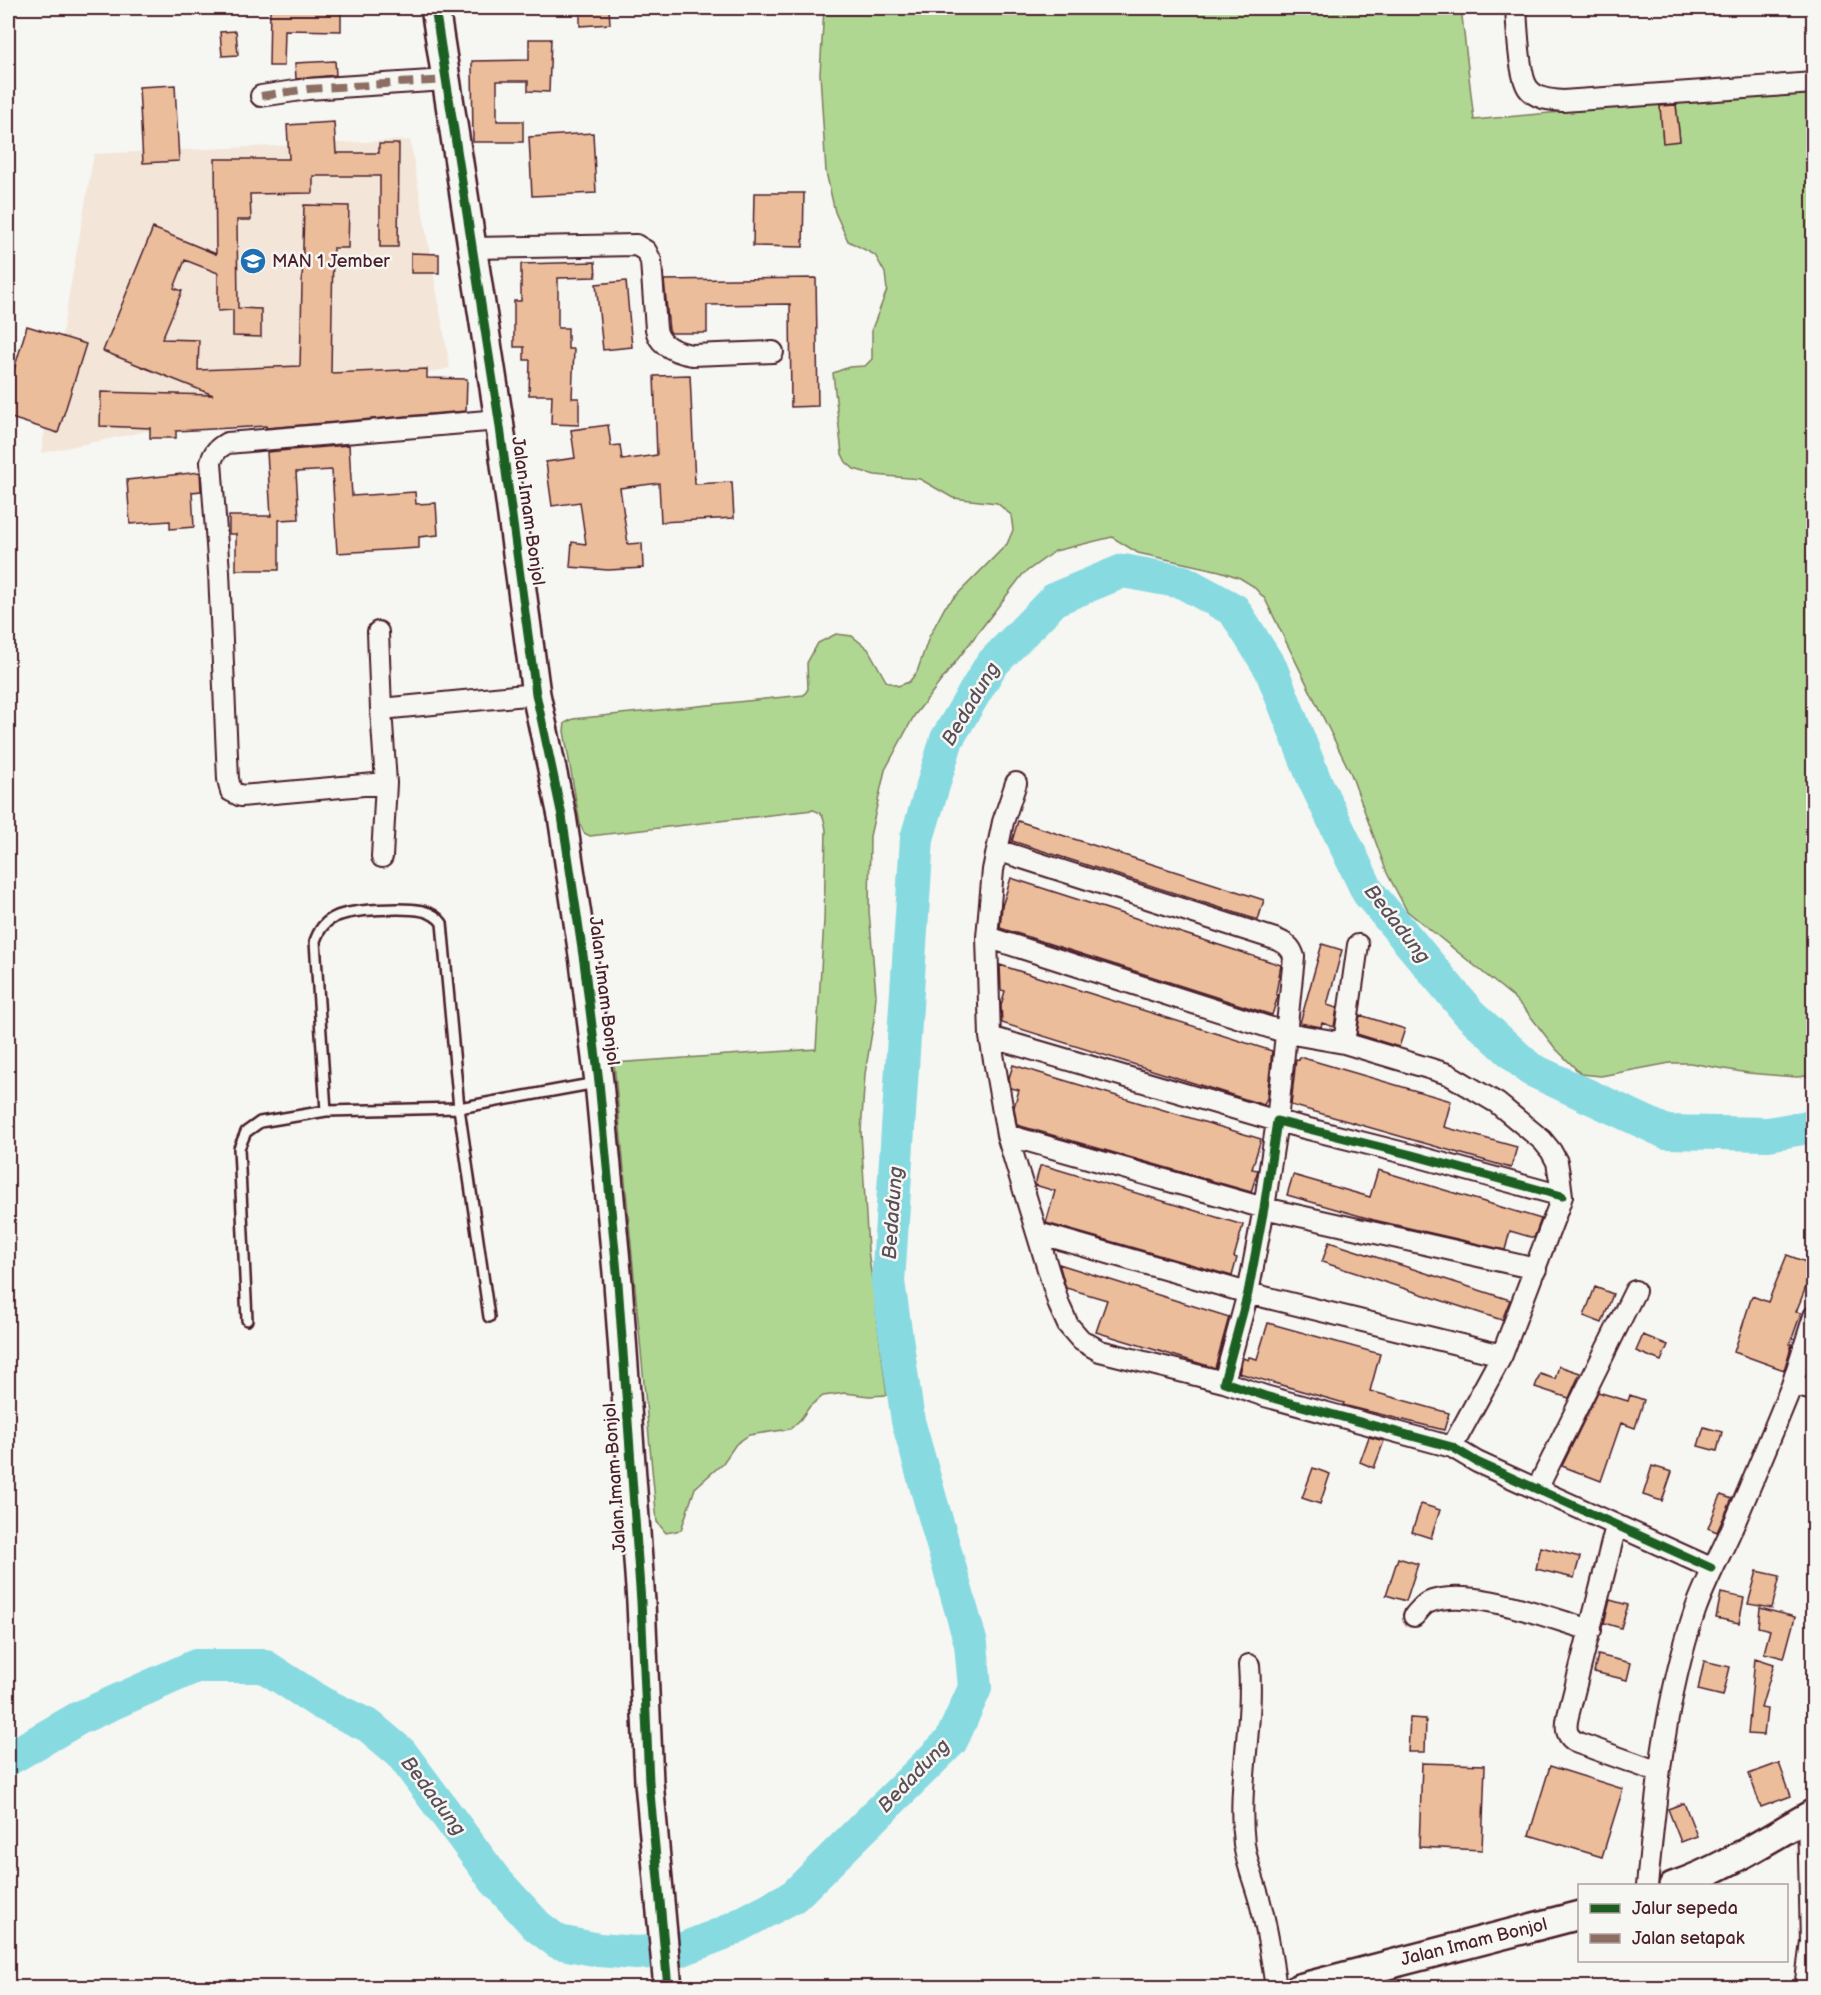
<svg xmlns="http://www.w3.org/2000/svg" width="1821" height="1995" font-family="'Balsamiq Sans',sans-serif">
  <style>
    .built { fill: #f3e5d8 }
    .green { fill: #b0d792; stroke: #7d7b5e; stroke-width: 1.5 }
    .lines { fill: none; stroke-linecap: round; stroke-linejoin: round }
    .river { stroke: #88dae1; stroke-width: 34 }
    .building { fill: #ebbd9b; stroke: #4a1f2b; stroke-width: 1.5 }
    .lane-casing { stroke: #4a1f2b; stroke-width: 14 }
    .street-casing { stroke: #4a1f2b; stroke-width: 24 }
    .secondary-casing { stroke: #4a1f2b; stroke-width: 32 }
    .lane { stroke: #f6f6f2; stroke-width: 9 }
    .street { stroke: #f6f6f2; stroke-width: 20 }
    .secondary { stroke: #f6f6f2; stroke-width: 27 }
    .quiet { stroke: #8d6e63; stroke-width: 8; stroke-dasharray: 15 8; stroke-linecap: butt }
    .cycleway-casing { stroke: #f6f6f2; stroke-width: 13 }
    .cycleway { stroke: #1b5e20; stroke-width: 9 }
    .labels { text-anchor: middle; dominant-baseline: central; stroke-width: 5; stroke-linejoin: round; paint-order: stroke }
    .poi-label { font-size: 18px; fill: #4a1f2b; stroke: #f6f6f2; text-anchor: start }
    .street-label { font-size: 18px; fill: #4a1f2b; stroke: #f6f6f2 }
    .water-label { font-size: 20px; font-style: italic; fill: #5a4e58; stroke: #f6f6f2 }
  </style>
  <rect width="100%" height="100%" fill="#f6f6f2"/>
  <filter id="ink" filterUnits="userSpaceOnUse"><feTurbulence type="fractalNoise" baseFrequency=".0167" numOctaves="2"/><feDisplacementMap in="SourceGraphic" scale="12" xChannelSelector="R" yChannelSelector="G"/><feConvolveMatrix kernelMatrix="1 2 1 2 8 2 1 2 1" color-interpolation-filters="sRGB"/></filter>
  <g filter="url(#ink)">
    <path class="built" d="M 410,140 L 450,368 L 41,453 L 94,154 Z"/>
    <path class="green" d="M 824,8 L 1461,8 L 1474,120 L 1660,103 L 1663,142 L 1680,141 L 1676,102 L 1813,91 L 1813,1075 L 1797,1077 L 1748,1073 L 1690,1063 L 1670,1063 L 1601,1076 L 1581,1074 L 1555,1048 L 1528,1013 L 1512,996 L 1407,911 L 1387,873 L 1351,774 L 1265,599 L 1253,586 L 1240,578 L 1220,571 L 1138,553 L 1112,537 L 1055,551 L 1023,574 L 914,716 L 885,770 L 870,836 L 869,911 L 876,995 L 874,1020 L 865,1074 L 861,1132 L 868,1250 L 887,1395 L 869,1396 L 845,1393 L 823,1396 L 810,1406 L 800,1420 L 790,1429 L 749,1435 L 736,1444 L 723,1463 L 695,1488 L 681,1530 L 666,1533 L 657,1522 L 614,1063 L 816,1049 L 824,921 L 826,830 C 824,819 824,813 813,810 L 590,836 L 584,833 L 580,824 L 564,731 L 565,723 L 573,719 L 804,695 L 808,689 L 807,663 L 818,643 L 836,634 L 852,636 L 868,649 L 886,681 L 898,686 L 909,682 L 917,672 L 929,637 L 945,607 L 1007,544 L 1013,530 L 1011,515 L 997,503 L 953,498 L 920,479 L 875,475 L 854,469 L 846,462 L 842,454 L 833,373 L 849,367 L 865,366 L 872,359 L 872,329 L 887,290 L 885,273 L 875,255 L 848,241 L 835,212 L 826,172 L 820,74 Z"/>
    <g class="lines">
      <path class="river" d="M 8,1759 L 79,1718 L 196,1666 L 264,1666 L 321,1703 L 369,1726 L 401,1753 L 495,1880 L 537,1926 L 558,1942 L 599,1950 L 636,1953 L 680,1950 L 724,1933 L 794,1896 L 951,1741 L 975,1688 L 971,1644 L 908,1421 L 888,1282 L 917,838 L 947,739 L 991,665 L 1055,599 L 1123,571 L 1183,582 L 1234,610 L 1271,669 L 1314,779 L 1368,892 L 1469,1013 L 1530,1069 L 1666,1132 L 1768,1134 L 1814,1126"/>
    </g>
    <path class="building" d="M 270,8 L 341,10 L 341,31 L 285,30 L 284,66 L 269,66 Z
      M 580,8 L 609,8 L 610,24 L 580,26 Z
      M 236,31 L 238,55 L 222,56 L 220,32 Z
      M 529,39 L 551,39 L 549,92 L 528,91 L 528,81 L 497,81 L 497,121 L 523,121 L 523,142 L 473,142 L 472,61 L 529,60 Z
      M 335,61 L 336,75 L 296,79 L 295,63 Z
      M 175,85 L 179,161 L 143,163 L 139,87 Z
      M 1676,105 L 1680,141 L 1663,143 L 1660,106 Z
      M 334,122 L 336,153 L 379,153 L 379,144 L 399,144 L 398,247 L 380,247 L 380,176 L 313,176 L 313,193 L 250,194 L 251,220 L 237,220 L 238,308 L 261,309 L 261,337 L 233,336 L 233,310 L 218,311 L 218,273 L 185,260 L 174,288 L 182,291 L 162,339 L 199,340 L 198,370 L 300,366 L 304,205 L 349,206 L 348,248 L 333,248 L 331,373 L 427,369 L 427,378 L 467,379 L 466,411 L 266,428 L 266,426 L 176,431 L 176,438 L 150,438 L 150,428 L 100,426 L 101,392 L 213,395 L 103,351 L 153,228 L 216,254 L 215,159 L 289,159 L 287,125 Z
      M 593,133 L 596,193 L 532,196 L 529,137 Z
      M 754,193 L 804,193 L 803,247 L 753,246 Z
      M 411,253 L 439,254 L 439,273 L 411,273 Z
      M 595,262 L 596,277 L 558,278 L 558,328 L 568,328 L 568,349 L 574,349 L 572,398 L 579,398 L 579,425 L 551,424 L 552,395 L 529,395 L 530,360 L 524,360 L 524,347 L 514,347 L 514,301 L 521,301 L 521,264 Z
      M 816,278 L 818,406 L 791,407 L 790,304 L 707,305 L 707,333 L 671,333 L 669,330 L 664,280 Z
      M 626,281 L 632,347 L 603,350 L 596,284 Z
      M 27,326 L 86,344 L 58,433 L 8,417 L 8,390 Z
      M 690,375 L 695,484 L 732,482 L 734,518 L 661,522 L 659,483 L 620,488 L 628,544 L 642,543 L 643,568 L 608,570 L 570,567 L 572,542 L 586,544 L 580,502 L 552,506 L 546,462 L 575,458 L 571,430 L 608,425 L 611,446 L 620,445 L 622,460 L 657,455 L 654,376 Z
      M 349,445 L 352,496 L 415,492 L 416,504 L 436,503 L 438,535 L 419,537 L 419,548 L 337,553 L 332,470 L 296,472 L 299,519 L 279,520 L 279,570 L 236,570 L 236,534 L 229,534 L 229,516 L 271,516 L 267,452 Z
      M 200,472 L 201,491 L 192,492 L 194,527 L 170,529 L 170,521 L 130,524 L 127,480 Z
      M 1018,821 L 1264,900 L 1258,920 L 1012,841 Z
      M 1011,878 L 1281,965 L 1276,993 L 1278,996 L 1272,1015 L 1000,928 L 1002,906 Z
      M 1322,944 L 1342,950 L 1327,1005 L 1337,1008 L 1334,1027 L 1322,1023 L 1321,1027 L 1300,1023 Z
      M 1000,965 L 1272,1051 L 1267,1098 L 1264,1105 L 1002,1023 L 1001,1005 L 1005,991 L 1001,990 Z
      M 1360,1015 L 1405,1029 L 1399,1047 L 1357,1034 Z
      M 1300,1057 L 1451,1101 L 1444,1127 L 1517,1147 L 1511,1168 L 1291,1105 L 1296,1059 L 1299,1060 Z
      M 1013,1065 L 1261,1139 L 1252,1169 L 1258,1170 L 1251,1192 L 1017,1125 L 1014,1107 L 1019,1090 L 1011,1088 L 1009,1078 Z
      M 1040,1166 L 1046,1166 L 1243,1225 L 1234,1257 L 1237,1258 L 1232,1276 L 1046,1223 L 1055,1191 L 1035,1185 Z
      M 1378,1170 L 1461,1195 L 1541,1219 L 1534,1238 L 1510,1231 L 1505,1250 L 1374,1220 L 1287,1195 L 1293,1175 L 1370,1197 Z
      M 1329,1242 L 1510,1300 L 1502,1320 L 1322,1262 Z
      M 1787,1255 L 1814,1265 L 1814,1284 L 1808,1282 L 1796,1312 L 1801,1313 L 1790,1344 L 1792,1344 L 1784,1370 L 1734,1352 L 1752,1296 L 1768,1302 Z
      M 1059,1264 L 1229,1317 L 1215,1368 L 1096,1332 L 1107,1300 L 1066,1288 Z
      M 1595,1287 L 1613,1294 L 1602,1323 L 1584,1316 Z
      M 1268,1323 L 1380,1354 L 1370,1391 L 1449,1413 L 1444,1430 L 1343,1405 L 1344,1403 L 1239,1373 L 1243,1358 L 1248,1360 L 1249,1357 L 1257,1359 Z
      M 1643,1335 L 1668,1345 L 1661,1361 L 1636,1351 Z
      M 1559,1366 L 1580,1373 L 1569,1398 L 1535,1387 L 1540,1374 L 1555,1379 Z
      M 1598,1392 L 1628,1401 L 1630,1395 L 1644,1400 L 1635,1428 L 1621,1423 L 1601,1481 L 1562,1466 Z
      M 1704,1427 L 1722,1432 L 1717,1451 L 1698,1446 Z
      M 1369,1437 L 1384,1441 L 1374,1468 L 1360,1462 Z
      M 1652,1466 L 1672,1472 L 1662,1501 L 1643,1495 Z
      M 1313,1468 L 1330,1474 L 1320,1504 L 1302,1498 Z
      M 1721,1495 L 1732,1499 L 1717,1532 L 1708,1528 Z
      M 1421,1504 L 1440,1510 L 1431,1538 L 1412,1532 Z
      M 1541,1547 L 1580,1557 L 1574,1578 L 1536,1569 Z
      M 1398,1558 L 1418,1564 L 1406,1601 L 1386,1595 Z
      M 1757,1571 L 1780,1576 L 1772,1608 L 1748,1604 Z
      M 1721,1593 L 1744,1598 L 1739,1623 L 1716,1618 Z
      M 1610,1600 L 1628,1605 L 1621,1628 L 1604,1623 Z
      M 1760,1608 L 1795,1617 L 1784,1658 L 1764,1653 L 1770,1630 L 1758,1627 Z
      M 1598,1655 L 1631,1663 L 1627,1680 L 1594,1672 Z
      M 1755,1658 L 1774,1664 L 1761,1708 L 1767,1709 L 1764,1735 L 1748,1734 Z
      M 1704,1661 L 1730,1667 L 1723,1696 L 1698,1690 Z
      M 1410,1718 L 1426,1719 L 1425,1752 L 1408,1752 Z
      M 1422,1763 L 1485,1765 L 1482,1850 L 1419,1847 Z
      M 1779,1763 L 1791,1796 L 1761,1807 L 1749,1774 Z
      M 1550,1766 L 1623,1789 L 1602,1857 L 1529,1835 Z
      M 1684,1803 L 1697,1836 L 1681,1842 L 1668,1809 Z"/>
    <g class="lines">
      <defs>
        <path id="lane" d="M 326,1111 L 315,941 C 319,930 324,922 335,917 C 352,909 405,907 423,911 C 431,913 437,916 442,923 L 459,1108 L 489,1317
          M 247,1320 L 239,1148 L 246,1132 L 260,1122 L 326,1111 L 459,1108 L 596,1083"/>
        <path id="street" d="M 1516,8 C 1517,24 1519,76 1528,88 C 1536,99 1550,100 1563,101 L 1814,83
          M 261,96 L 308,89 L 446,80
          M 472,248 L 636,245 L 646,251 L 651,261 L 656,329 C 659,346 675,352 692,355 L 773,352
          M 499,420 L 227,443 C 218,448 214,452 211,462 L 219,572 L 228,779 L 231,791 L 241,796 L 386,783 L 381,709 L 536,694
          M 378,632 L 381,709
          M 1016,783 L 1003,822 L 993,870 L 987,937 L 990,1037 L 1007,1135 L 1059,1305 L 1068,1325 L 1081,1340 L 1100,1351 L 1224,1382
          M 382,857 L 386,783
          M 987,937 L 1287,1033 L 1344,1043 L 1448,1074 L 1497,1103 L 1542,1140 L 1551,1151 L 1557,1162 L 1560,1180 L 1562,1196 L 1558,1208 L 1502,1355 L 1452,1447
          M 990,1037 L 1277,1121 L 1294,957 C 1291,946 1285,943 1275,939 L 997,850
          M 1344,1043 L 1358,945
          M 1007,1135 L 1264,1208 L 1536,1269
          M 1562,1196 L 1412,1155 L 1277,1121 L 1264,1208 L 1248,1293 L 1224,1382 L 1265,1396 L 1452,1447 L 1477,1462 L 1711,1568
          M 1038,1233 L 1248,1293 L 1502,1355
          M 1792,1385 L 1814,1316
          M 1537,1489 L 1635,1291
          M 1616,1526 L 1568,1716 C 1565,1729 1566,1737 1578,1743 L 1659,1772
          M 1414,1616 C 1418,1612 1422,1606 1427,1603 C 1467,1585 1549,1618 1591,1630
          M 1249,1665 C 1254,1725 1237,1785 1244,1844 C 1247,1866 1256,1885 1261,1906 C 1268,1933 1272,1960 1276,1988
          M 1647,1886 C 1656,1794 1665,1699 1695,1611 C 1706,1580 1721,1554 1734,1524 C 1754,1478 1773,1431 1792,1385 L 1814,1390
          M 1805,1988 L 1811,1942 L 1808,1816"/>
        <path id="secondary" d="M 435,8 L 499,420 L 536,694 L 562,816 L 584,962 L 599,1082 L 618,1283 L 641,1602 L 649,1782 L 668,1988
          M 1673,1886 C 1723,1869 1768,1839 1814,1813
          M 1299,1988 L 1580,1915"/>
      </defs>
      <use href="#lane" class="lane-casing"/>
      <use href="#street" class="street-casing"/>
      <use href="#secondary" class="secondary-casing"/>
      <use href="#lane" class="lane"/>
      <use href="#street" class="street"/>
      <use href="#secondary" class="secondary"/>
      <path class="quiet" d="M 261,96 L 308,89 L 446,80"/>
      <defs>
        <path id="cycleway" d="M 435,8 L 499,420 L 536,694 L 562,816 L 584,962 L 599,1082 L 618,1283 L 641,1602 L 649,1782 L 668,1988
          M 1562,1196 L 1412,1155 L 1277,1121 L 1264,1208 L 1248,1293 L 1224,1382 L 1265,1396 L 1452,1447 L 1477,1462 L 1711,1568"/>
      </defs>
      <use href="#cycleway" class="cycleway-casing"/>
      <use href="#cycleway" class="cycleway"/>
    </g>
  </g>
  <defs>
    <symbol id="school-disc" viewBox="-11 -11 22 22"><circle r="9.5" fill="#1f6fb2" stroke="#f6f6f2"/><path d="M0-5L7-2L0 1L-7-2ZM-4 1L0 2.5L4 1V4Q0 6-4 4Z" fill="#fff"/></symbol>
  </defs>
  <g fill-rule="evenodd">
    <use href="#school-disc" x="238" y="246" width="30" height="30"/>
  </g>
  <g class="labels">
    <g class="poi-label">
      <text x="272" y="261">MAN 1 Jember</text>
    </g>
    <g class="street-label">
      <text transform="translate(528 511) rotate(82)">Jalan Imam Bonjol</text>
      <text transform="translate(604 991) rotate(83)">Jalan Imam Bonjol</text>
      <text transform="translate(615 1478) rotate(-94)">Jalan Imam Bonjol</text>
      <text transform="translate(1474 1942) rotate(-14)">Jalan Imam Bonjol</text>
    </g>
    <g class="water-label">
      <text transform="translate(971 704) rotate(-59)">Bedadung</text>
      <text transform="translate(1397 924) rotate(52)">Bedadung</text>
      <text transform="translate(893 1213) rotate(-86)">Bedadung</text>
      <text transform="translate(914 1776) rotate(-46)">Bedadung</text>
      <text transform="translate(433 1796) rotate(53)">Bedadung</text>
    </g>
  </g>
  <rect width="1821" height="1995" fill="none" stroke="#f6f6f2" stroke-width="30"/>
  <rect x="15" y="15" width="1791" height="1965" fill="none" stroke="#4a1f2b" stroke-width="2" filter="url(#ink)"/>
  <rect x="1578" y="1884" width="210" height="78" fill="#f6f6f2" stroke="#b1a0a2" stroke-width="1.5"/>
  <rect x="1590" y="1904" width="30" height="9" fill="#1b5e20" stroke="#b1a0a2" stroke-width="1.5"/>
  <text x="1632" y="1914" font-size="18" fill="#4a1f2b">Jalur sepeda</text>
  <rect x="1590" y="1934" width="30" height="9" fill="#8d6e63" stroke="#b1a0a2" stroke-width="1.5"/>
  <text x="1632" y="1944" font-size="18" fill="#4a1f2b">Jalan setapak</text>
</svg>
